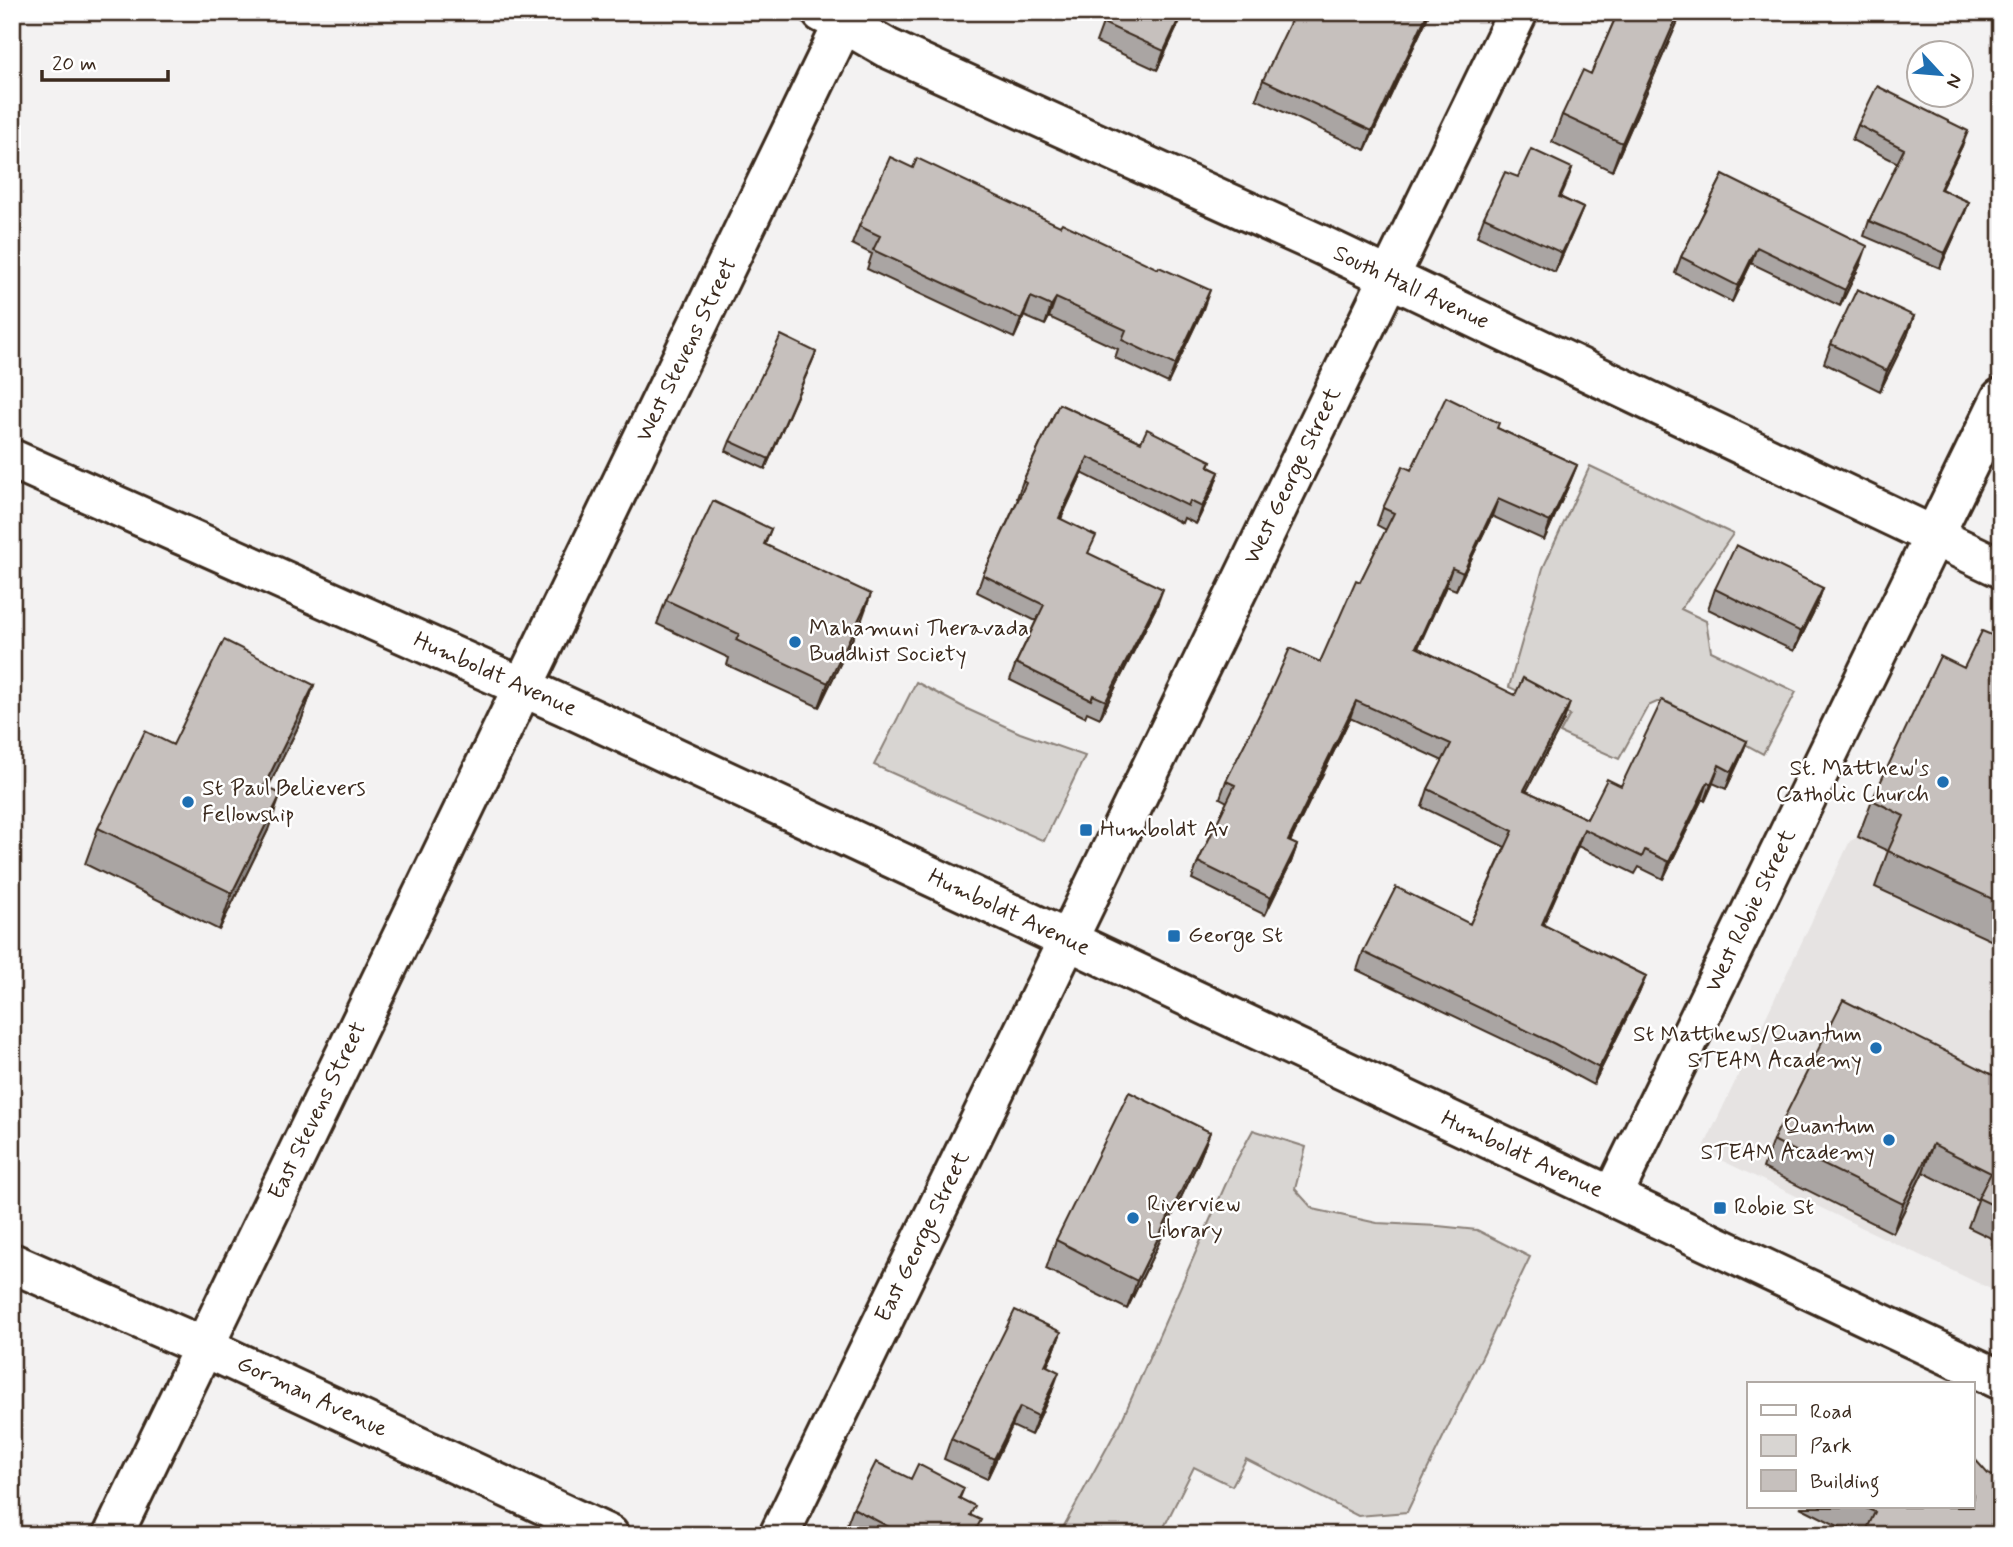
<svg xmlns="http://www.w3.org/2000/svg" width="2013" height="1547" font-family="Mynerve,sans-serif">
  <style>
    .built { fill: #e6e3e2 }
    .green { fill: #d8d5d2; stroke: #8a8078; stroke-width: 2 }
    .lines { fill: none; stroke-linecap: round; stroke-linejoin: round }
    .minor-casing { stroke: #3b2a1e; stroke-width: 44 }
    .minor { stroke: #fff; stroke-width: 38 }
    .wall { fill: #aaa5a3; stroke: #3b2a1e; stroke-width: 2 }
    .shaded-wall { fill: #8b8684; stroke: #3b2a1e; stroke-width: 2 }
    .building { fill: #c6c0bd; stroke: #3b2a1e; stroke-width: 2 }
    .poi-dot { fill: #1f6fb2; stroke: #fff; stroke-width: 2.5 }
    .labels { text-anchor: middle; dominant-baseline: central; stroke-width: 5; stroke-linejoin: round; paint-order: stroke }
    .street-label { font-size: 23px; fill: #3b2a1e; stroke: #fff }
    .poi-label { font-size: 23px; fill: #3b2a1e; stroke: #fff; text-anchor: start }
  </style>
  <rect width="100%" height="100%" fill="#f3f2f2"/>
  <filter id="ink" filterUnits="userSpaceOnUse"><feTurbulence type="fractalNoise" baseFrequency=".0143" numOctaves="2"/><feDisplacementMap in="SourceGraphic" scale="14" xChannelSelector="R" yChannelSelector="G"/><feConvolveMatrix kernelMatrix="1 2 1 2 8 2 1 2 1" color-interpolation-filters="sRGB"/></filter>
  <g filter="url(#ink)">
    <path class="built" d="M 1858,837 L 1891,852 L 2001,945 L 2001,1294 L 1702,1151 L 1850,841 Z"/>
    <path class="green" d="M 1590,466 L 1733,534 L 1681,609 L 1706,621 L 1711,651 L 1796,692 L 1763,754 L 1668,702 L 1657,702 L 1648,706 L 1619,759 L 1560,733 L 1570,715 L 1509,687 L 1543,568 Z
      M 916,682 L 967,709 L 1020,733 L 1085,756 L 1044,841 L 874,765 Z
      M 1253,1130 L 1306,1147 L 1295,1189 L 1313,1209 L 1377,1223 L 1438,1226 L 1477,1230 L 1530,1257 L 1407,1512 L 1358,1516 L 1246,1459 L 1232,1486 L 1194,1467 L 1160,1535 L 1059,1535 L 1121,1422 L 1235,1163 Z"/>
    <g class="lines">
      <defs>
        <path id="minor" d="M 822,13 L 844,23 L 887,48 L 1317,243 L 2001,568
          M 12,459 L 565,706 L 1023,919 L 2001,1380
          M 1612,1197 L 2001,398
          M 12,1263 L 204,1347 L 609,1535
          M 113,1535 L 849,12
          M 779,1535 L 1518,12"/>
      </defs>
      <use href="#minor" class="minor-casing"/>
      <use href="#minor" class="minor"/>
    </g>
    <path class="wall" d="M 1006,12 L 1019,12 L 1017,17 Z
      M 1184,12 L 1157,70 L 1096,42 L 1103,23 Z
      M 1383,12 L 1430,12 L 1365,150 L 1256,99 L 1263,80 L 1380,18 Z
      M 1618,12 L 1682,12 L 1612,171 L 1552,142 L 1562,115 L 1591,74 Z
      M 2001,87 L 2001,107 L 1994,104 Z
      M 1858,125 L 1962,146 L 1941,189 L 1969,202 L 1963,217 L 1940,268 L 1864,236 L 1869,221 L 1898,163 L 1852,140 Z
      M 1572,168 L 1560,197 L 1583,208 L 1575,227 L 1555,272 L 1477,236 L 1484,217 L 1518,177 Z
      M 1723,175 L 1861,263 L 1840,306 L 1751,263 L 1732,302 L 1675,273 L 1681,257 Z
      M 859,226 L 1203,309 L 1168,383 L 1115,358 L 1118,349 L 1049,317 L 1045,325 L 1024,316 L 1014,338 L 867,269 L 872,254 L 852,244 Z
      M 1914,316 L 1907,336 L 1880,391 L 1824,363 L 1831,344 Z
      M 816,352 L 765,469 L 726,451 L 730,441 Z
      M 1059,404 L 1141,442 L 1211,461 L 1209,467 L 1219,472 L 1213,489 L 1196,524 L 1184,518 L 1182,523 L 1082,473 L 1061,519 L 1089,554 L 1157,605 L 1100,718 L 1087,712 L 1085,717 L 1010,680 L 1016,663 L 1036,621 L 977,592 L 983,575 L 1018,499 L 1017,498 L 1023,481 Z
      M 1497,428 L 1577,465 L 1570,482 L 1544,540 L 1492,516 L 1456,590 L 1446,586 L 1418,648 L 1564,720 L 1526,791 L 1587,819 L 1621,786 L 1747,741 L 1740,759 L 1726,789 L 1713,783 L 1705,801 L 1702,799 L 1663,879 L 1639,867 L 1635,874 L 1578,846 L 1543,925 L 1646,976 L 1639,993 L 1593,1085 L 1549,1061 L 1357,970 L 1363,952 L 1470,924 L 1505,847 L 1422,807 L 1428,789 L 1443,761 L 1350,718 L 1290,842 L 1297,845 L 1291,862 L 1265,915 L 1192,879 L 1198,862 L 1227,802 L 1220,798 L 1226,781 L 1320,662 L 1386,530 L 1377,525 L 1383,508 L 1411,470 Z
      M 771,529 L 765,545 L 862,619 L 819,707 L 727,665 L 729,658 L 657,624 L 666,600 Z
      M 1823,588 L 1816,607 L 1794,651 L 1708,609 L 1715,589 Z
      M 2001,639 L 2001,945 L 1875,887 L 1888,851 L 1858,837 L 1872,800 L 1964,668 Z
      M 314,685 L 301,721 L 268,787 L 268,830 L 219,930 L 85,864 L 98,828 L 173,745 Z
      M 2001,1079 L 2001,1243 L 1968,1227 L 1978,1200 L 1923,1172 L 1893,1233 L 1763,1168 L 1773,1140 Z
      M 1210,1132 L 1199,1160 L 1127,1309 L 1046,1269 L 1056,1240 Z
      M 1061,1332 L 1054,1351 L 1047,1366 L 1052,1391 L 1031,1435 L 1012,1426 L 987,1479 L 944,1459 L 951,1439 Z
      M 1988,1474 L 2001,1535 L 1856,1535 L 1800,1507 L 1973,1507 Z
      M 911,1479 L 964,1488 L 960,1498 L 971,1515 L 976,1535 L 843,1535 L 853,1508 Z"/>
    <path class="shaded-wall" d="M 1182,12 L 1184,12 L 1157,70 L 1164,51 Z
      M 1428,12 L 1430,12 L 1365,150 L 1372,131 Z
      M 1679,12 L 1682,12 L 1612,171 L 1622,143 Z
      M 1968,131 L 1962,146 L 1934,203 L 1940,189 Z
      M 1572,168 L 1565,187 L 1552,216 L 1559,197 Z
      M 1969,202 L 1963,217 L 1940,268 L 1945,253 Z
      M 1583,208 L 1575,227 L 1555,272 L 1562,253 Z
      M 1867,246 L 1861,263 L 1840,306 L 1845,290 Z
      M 1757,247 L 1751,263 L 1732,302 L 1738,286 Z
      M 1210,290 L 1203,309 L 1168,383 L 1175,365 Z
      M 1031,297 L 1024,316 L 1014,338 L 1021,319 Z
      M 1056,298 L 1049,317 L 1045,325 L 1051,306 Z
      M 1914,316 L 1907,336 L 1880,391 L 1887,371 Z
      M 816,352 L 812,362 L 765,469 L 769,459 Z
      M 1088,457 L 1082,473 L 1053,535 L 1059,518 Z
      M 1577,465 L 1570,482 L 1544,540 L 1550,522 Z
      M 1219,472 L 1213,489 L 1196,524 L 1202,507 Z
      M 1498,499 L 1492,516 L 1456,590 L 1463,573 Z
      M 1452,568 L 1446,586 L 1410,664 L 1416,647 Z
      M 1823,588 L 1816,607 L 1794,651 L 1801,632 Z
      M 1163,589 L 1157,605 L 1100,718 L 1106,701 Z
      M 871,594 L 862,619 L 819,707 L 828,683 Z
      M 314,685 L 301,721 L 251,822 L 264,786 Z
      M 1356,701 L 1350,718 L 1282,858 L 1288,841 Z
      M 1570,703 L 1564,720 L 1518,807 L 1524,790 Z
      M 1747,741 L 1740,759 L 1726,789 L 1732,772 Z
      M 1719,765 L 1713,783 L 1705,801 L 1711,784 Z
      M 1708,782 L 1702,799 L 1663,879 L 1669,862 Z
      M 281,794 L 268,830 L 219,930 L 232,893 Z
      M 1584,829 L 1578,846 L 1535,942 L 1542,924 Z
      M 1297,845 L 1291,862 L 1265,915 L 1271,898 Z
      M 1646,976 L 1639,993 L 1593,1085 L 1599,1068 Z
      M 1210,1132 L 1199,1160 L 1127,1309 L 1137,1281 Z
      M 1933,1144 L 1923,1172 L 1893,1233 L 1903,1204 Z
      M 1061,1332 L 1054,1351 L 1038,1384 L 1045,1365 Z
      M 1059,1372 L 1052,1391 L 1031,1435 L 1038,1416 Z
      M 1020,1407 L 1012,1426 L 987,1479 L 994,1459 Z"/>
    <path class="building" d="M 1107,12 L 1182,12 L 1164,51 L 1103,23 Z
      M 1295,12 L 1369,12 L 1380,18 L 1383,12 L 1428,12 L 1372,131 L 1263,80 Z
      M 1618,12 L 1679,12 L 1622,143 L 1562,115 L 1583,70 L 1591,74 Z
      M 1877,86 L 1968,131 L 1940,189 L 1969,202 L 1945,253 L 1869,221 L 1904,149 L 1858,125 Z
      M 1531,149 L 1572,168 L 1559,197 L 1583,208 L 1562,253 L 1484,217 L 1505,172 L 1518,177 Z
      M 890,157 L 913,168 L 917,158 L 1060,226 L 1062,223 L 1158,269 L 1159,267 L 1210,290 L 1175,365 L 1122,340 L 1126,330 L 1056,298 L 1051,306 L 1031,297 L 1021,319 L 873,250 L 880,236 L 859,226 Z
      M 1723,175 L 1867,246 L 1845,290 L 1757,247 L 1738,286 L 1681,257 Z
      M 1857,289 L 1914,316 L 1887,371 L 1831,344 Z
      M 781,335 L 816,352 L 769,459 L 730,441 Z
      M 1446,397 L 1499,423 L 1497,428 L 1577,465 L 1550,522 L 1498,499 L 1463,573 L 1452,568 L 1416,647 L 1515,695 L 1523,678 L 1570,703 L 1524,790 L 1587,819 L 1607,779 L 1621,786 L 1662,700 L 1747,741 L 1732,772 L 1719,765 L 1711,784 L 1708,782 L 1669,862 L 1645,850 L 1642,857 L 1584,829 L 1542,924 L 1646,976 L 1599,1068 L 1555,1044 L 1363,952 L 1396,887 L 1470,924 L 1513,831 L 1428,789 L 1451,744 L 1356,701 L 1288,841 L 1297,845 L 1271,898 L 1198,862 L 1235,785 L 1226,781 L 1268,697 L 1290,648 L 1320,662 L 1356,580 L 1360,582 L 1394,513 L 1383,508 L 1403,466 L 1411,470 Z
      M 1059,404 L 1141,442 L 1147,429 L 1211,461 L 1208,467 L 1219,472 L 1202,507 L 1190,501 L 1188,506 L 1088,457 L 1059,518 L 1096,536 L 1088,553 L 1163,589 L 1106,701 L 1093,695 L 1091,700 L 1016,663 L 1044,605 L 983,575 L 1026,483 L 1023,481 Z
      M 713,501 L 771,529 L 764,544 L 871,594 L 828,683 L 736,640 L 739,634 L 666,600 Z
      M 1736,545 L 1823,588 L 1801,632 L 1715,589 Z
      M 1982,631 L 2001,639 L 2001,903 L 1888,851 L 1904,816 L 1872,800 L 1940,656 L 1964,668 Z
      M 224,640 L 314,685 L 264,786 L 281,794 L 232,893 L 98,828 L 145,731 L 173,745 Z
      M 1843,1000 L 2001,1079 L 2001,1209 L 1978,1198 L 1991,1173 L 1933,1144 L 1903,1204 L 1773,1140 Z
      M 1129,1092 L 1210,1132 L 1137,1281 L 1056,1240 Z
      M 1015,1310 L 1061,1332 L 1045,1365 L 1059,1372 L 1038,1416 L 1020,1407 L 994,1459 L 951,1439 Z
      M 1973,1457 L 1988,1474 L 2001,1479 L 2001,1535 L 1864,1535 L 1875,1512 L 1863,1507 L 1973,1507 Z
      M 876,1462 L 911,1479 L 918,1464 L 964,1488 L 959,1498 L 975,1506 L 970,1515 L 981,1520 L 973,1535 L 904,1535 L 853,1508 Z"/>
  </g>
  <g class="poi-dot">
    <circle cx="795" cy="642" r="7"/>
    <circle cx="1943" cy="782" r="7"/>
    <circle cx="188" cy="802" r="7"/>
    <rect x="1079" y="823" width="14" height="14" rx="3.5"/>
    <rect x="1167" y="929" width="14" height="14" rx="3.5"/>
    <circle cx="1876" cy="1048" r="7"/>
    <circle cx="1889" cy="1140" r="7"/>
    <rect x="1713" y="1201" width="14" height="14" rx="3.5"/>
    <circle cx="1133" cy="1218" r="7"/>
  </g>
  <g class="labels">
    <g class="street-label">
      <text transform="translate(1411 288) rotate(25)">South Hall Avenue</text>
      <text transform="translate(687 350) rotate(-64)">West Stevens Street</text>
      <text transform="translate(1293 476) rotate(-64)">West George Street</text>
      <text transform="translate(495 675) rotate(24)">Humboldt Avenue</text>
      <text transform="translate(1751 911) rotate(-64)">West Robie Street</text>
      <text transform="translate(1009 913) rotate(25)">Humboldt Avenue</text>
      <text transform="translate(318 1111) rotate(-64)">East Stevens Street</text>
      <text transform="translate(1522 1155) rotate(25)">Humboldt Avenue</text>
      <text transform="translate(923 1237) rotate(-64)">East George Street</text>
      <text transform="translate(312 1397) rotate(25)">Gorman Avenue</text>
    </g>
    <g class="poi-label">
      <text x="809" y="629">Mahamuni Theravada<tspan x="809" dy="26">Buddhist Society</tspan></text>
      <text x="1929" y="769" text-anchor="end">St. Matthew's<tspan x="1929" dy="26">Catholic Church</tspan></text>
      <text x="202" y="789">St Paul Believers<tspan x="202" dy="26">Fellowship</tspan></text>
      <text x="1100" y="830">Humboldt Av</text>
      <text x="1188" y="936">George St</text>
      <text x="1862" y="1035" text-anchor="end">St Matthews/Quantum<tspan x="1862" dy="26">STEAM Academy</tspan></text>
      <text x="1875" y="1127" text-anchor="end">Quantum<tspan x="1875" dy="26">STEAM Academy</tspan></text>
      <text x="1147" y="1205">Riverview<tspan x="1147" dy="26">Library</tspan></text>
      <text x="1734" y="1208">Robie St</text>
    </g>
  </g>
  <rect width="2013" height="1547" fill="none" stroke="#fff" stroke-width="42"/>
  <rect x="21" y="21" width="1971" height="1505" fill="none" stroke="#3b2a1e" stroke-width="2.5" filter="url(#ink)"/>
  <rect x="1747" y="1382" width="228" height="126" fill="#ffffff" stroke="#b1aaa5" stroke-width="2"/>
  <rect x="1761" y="1405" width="35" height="10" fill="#ffffff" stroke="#b1aaa5" stroke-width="2"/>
  <text x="1810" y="1418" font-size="21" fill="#3b2a1e">Road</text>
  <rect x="1761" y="1435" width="35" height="21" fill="#d8d5d2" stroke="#b1aaa5" stroke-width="2"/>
  <text x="1810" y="1452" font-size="21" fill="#3b2a1e">Park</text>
  <rect x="1761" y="1470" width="35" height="21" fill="#c6c0bd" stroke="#b1aaa5" stroke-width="2"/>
  <text x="1810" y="1488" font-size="21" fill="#3b2a1e">Building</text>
  <g transform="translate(1940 74) rotate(116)"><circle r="33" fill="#ffffff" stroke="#b1aaa5" stroke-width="2"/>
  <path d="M0-5L12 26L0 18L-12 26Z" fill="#1f6fb2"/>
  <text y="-10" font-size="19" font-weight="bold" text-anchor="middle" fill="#3b2a1e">N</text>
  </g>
  <path d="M42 70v10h126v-10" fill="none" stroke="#3b2a1e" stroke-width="3.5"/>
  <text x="52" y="70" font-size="21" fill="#3b2a1e" stroke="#ffffff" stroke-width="5" paint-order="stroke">20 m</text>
</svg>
